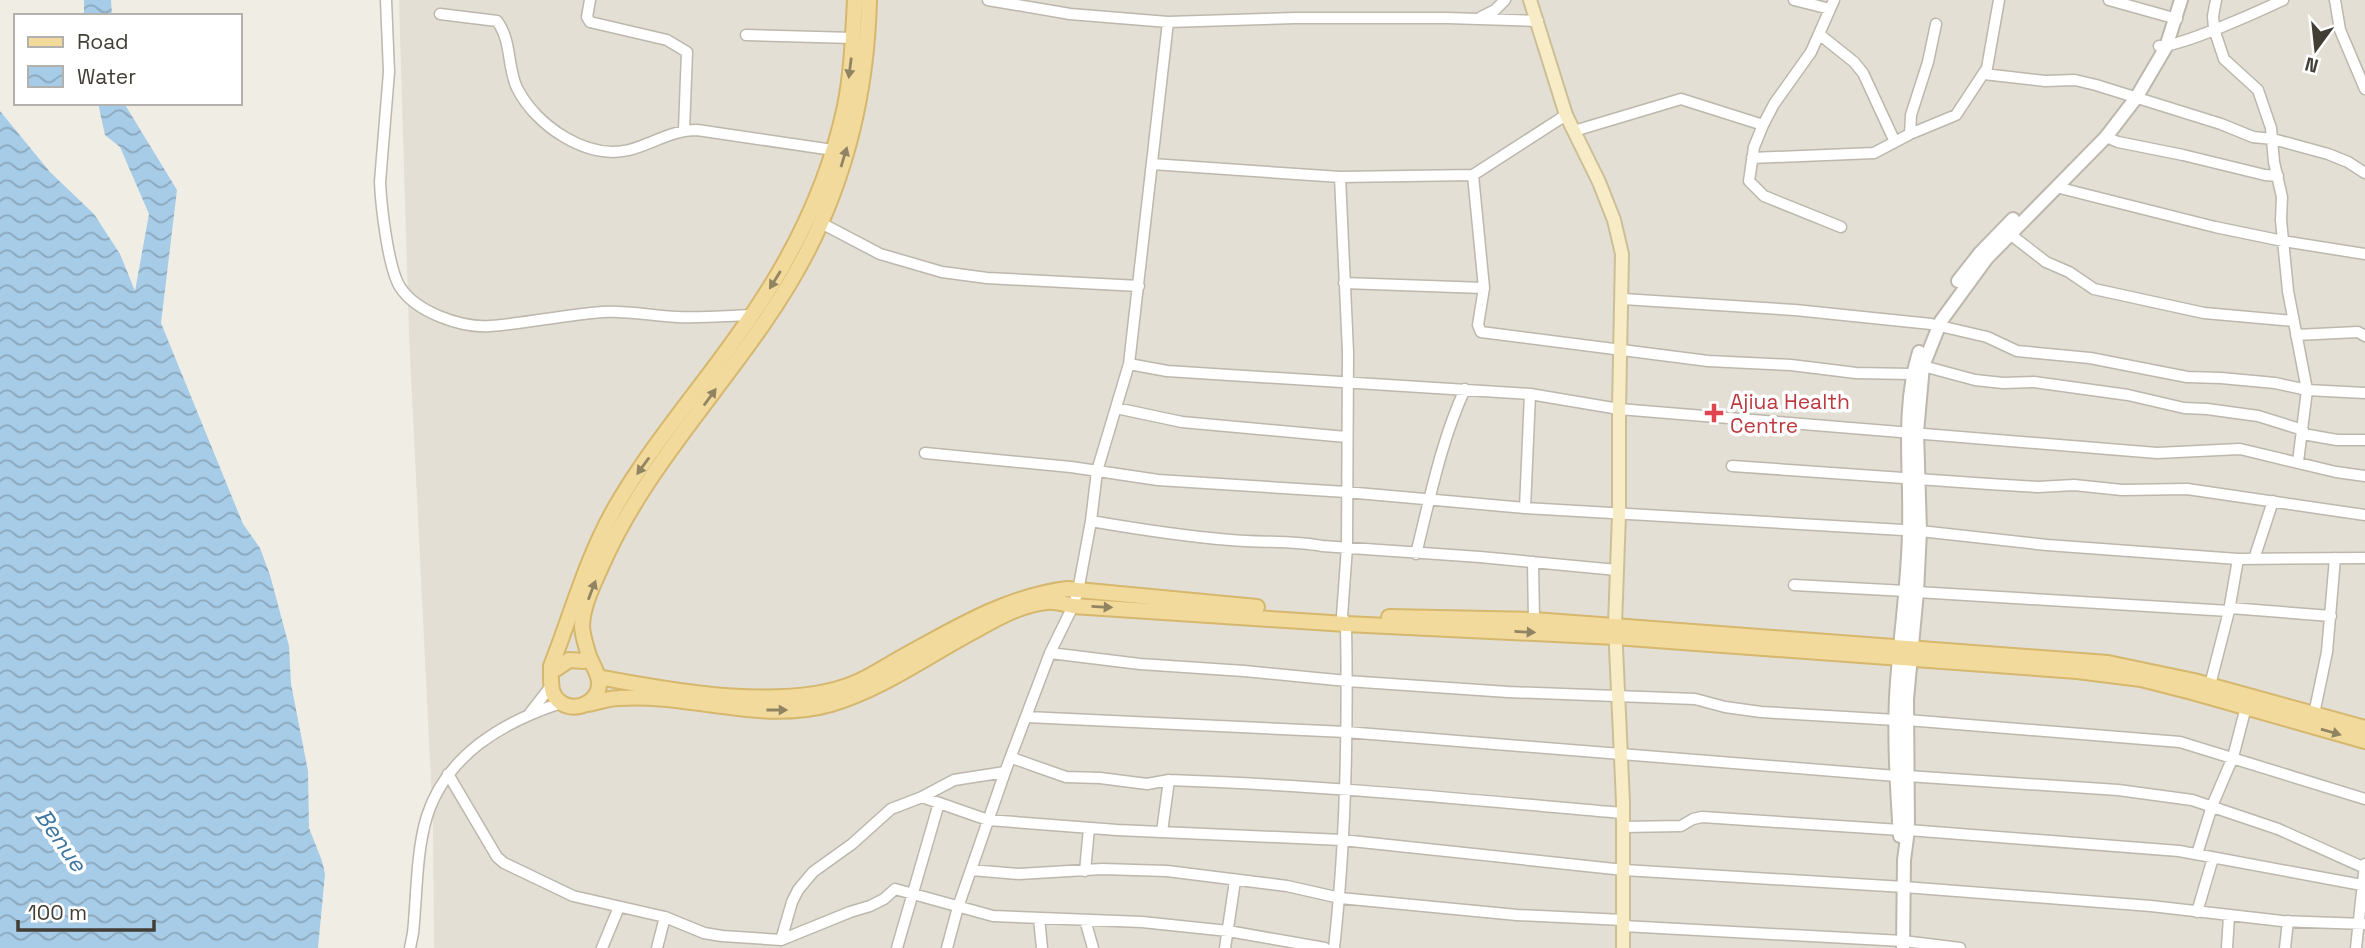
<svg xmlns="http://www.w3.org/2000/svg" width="2365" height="948" font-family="'Space Grotesk',sans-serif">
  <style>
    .residential { fill: #e3dfd4 }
    .water { fill: url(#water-waves) }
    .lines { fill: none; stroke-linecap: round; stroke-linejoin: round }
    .minor-casing { stroke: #bdb7ac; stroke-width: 13 }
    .tertiary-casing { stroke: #bdb7ac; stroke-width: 16 }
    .secondary-casing { stroke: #cbbf99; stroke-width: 16 }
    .primary-casing { stroke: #d5b76e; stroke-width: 18 }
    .minor { stroke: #fff; stroke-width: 10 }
    .tertiary { stroke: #fff; stroke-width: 12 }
    .secondary { stroke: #f8ecc7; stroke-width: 12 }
    .primary { stroke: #f2da9c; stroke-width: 14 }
    .oneway { fill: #918463 }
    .health-dot { fill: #e0444e; stroke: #fff; stroke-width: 2.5 }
    .labels { text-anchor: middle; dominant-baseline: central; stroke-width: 7; stroke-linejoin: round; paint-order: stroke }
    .health-label { font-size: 21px; fill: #be3a42; stroke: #fff; text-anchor: start }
    .water-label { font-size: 23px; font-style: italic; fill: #3c75a0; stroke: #fff }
  </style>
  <defs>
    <pattern id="water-waves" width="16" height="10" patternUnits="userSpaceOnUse" patternTransform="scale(1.75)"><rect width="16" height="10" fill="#a7cce7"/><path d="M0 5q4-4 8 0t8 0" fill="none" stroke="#8aa7bc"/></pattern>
  </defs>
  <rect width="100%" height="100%" fill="#f0ede5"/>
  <path class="residential" d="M 399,0 L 2365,0 L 2365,948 L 434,948 L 433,822 L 409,335 Z"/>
  <path class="water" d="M 84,0 L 111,0 L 112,16 L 84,16 Z
    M 98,103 L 124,103 L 177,190 L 161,323 L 243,524 L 260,548 L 270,575 L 289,646 L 291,684 L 308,771 L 309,828 L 322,861 L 325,874 L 318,948 L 0,948 L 0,111 L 50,172 L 94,214 L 120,254 L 135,291 L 149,214 L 120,147 L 105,135 Z"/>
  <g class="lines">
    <defs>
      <path id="minor" d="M 386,0 L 389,72 L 380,182 C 381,205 388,268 400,287 C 416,312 461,328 490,326 C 528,323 564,315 602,312 C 627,310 652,316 677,317 C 702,318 727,316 752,315
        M 590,0 L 587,17 L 590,22 L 667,40 L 687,52 L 684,130
        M 988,0 L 1070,14 L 1168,22 L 1296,18 L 1447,18 L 1538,21
        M 1794,0 L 1830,9
        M 1834,0 L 1811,52 L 1774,104 L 1763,125 L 1754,147 L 1749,181 L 1764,196 L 1841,227
        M 2109,0 L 2177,19
        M 2216,0 L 2213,16 L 2214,29 L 2224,59 L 2258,90 L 2271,128 L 2274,162 L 2282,197 L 2281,220 L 2288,291 L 2307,390 L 2298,462
        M 2335,0 L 2340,30 L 2365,89
        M 440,14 L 497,21 C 512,41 507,67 517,88 C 536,126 587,160 629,150 C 652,144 672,130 697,130 L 833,150
        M 1481,17 L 1495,10 L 1505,0
        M 1819,34 L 1854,62 L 1863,73 L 1895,142
        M 746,35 L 853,38
        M 2159,46 C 2178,48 2262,10 2283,0
        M 1984,74 L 2045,81 L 2075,80 L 2096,85 L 2221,124 L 2253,137 L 2273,139 L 2328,154 L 2348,162 L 2365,173
        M 1574,131 L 1681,99 L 1763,125
        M 1910,134 L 1911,115 L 1928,62 L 1936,24
        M 2106,137 L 2118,142 L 2183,155 L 2265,175 L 2278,176
        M 1752,158 L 1874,153 L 1910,134 L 1956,115 L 1987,68 L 1999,0
        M 1152,164 L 1340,177 L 1473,175 L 1566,115
        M 1473,175 L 1484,288 L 1478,325 L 1481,332 L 1708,361 L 1791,365 L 1856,373 L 1911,374
        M 2056,187 L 2215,227 L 2283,241 L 2365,254
        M 821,223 L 880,254 L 942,272 L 987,278 L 1139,286
        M 2006,231 L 2046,262 L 2069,272 L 2094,289 L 2204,313 L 2294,321
        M 1344,283 L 1484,288
        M 1623,299 L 1795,310 L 1931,324 L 1987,337 L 2017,351 L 2090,358 L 2187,377 L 2221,378 L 2275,383 L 2307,390 L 2365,393
        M 2296,335 L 2358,332 L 2365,336
        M 1129,364 L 1167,371 L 1530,394 L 1619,409 L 2157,453 L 2240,449 L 2336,472 L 2365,476
        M 1923,366 L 1975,380 L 2003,383 L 2034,382 L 2128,395 L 2184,408 L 2207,409 L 2258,416 L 2303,430
        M 1116,408 L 1182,422 L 1346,437
        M 2303,434 L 2337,440 L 2365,440
        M 925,453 L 1071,467 L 1158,480 L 1346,492 L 1525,508 L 1920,531 L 2047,545 L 2238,559 L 2365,558
        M 1732,466 L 1989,484 L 2038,487 L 2074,485 L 2122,490 L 2187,489 L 2365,515
        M 1525,508 L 1530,394
        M 1091,521 C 1137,529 1183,536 1230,540 C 1261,543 1292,540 1322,546 L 1480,557 L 1617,570
        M 1416,554 C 1430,498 1441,441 1465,389
        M 2254,559 L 2273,501
        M 1533,562 L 1534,620
        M 1794,585 L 1906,591
        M 1917,592 L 2229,611
        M 2230,608 L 2331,616
        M 1050,653 L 1140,664 L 1244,671 L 1347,681 L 1508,692 L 1695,699 L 1725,707 L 1761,712 L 1896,720
        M 2210,685 L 2229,611 L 2238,559
        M 530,713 L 551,686
        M 2314,714 L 2327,652 L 2335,558
        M 1027,717 L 1346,732 L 1896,776
        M 1907,720 L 2180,742 L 2365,799
        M 1012,758 L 1066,777 L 1100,778 L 1147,784 L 1169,780 C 1321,785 1472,800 1623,813
        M 448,774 L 497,857 L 504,863 L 573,896 L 665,917 L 704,933 L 722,936 L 781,940 L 850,912 L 870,906 L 884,899 L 895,889 L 993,916 L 1142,922 L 1228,931 L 1325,948
        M 1907,776 L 2118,790 L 2192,800 L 2278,829 L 2365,868
        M 922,797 L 988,820 L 1117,830 L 1342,840 L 1624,870 L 1904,887 L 2151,906 L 2282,921 L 2365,924
        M 1623,827 L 1681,826 L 1693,819 L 1702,817 L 1900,830
        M 1908,830 L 2179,851 L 2362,885
        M 1162,832 L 1169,780
        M 2197,854 L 2212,806 L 2233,757 L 2246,707
        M 971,870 L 1019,874 L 1102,869 L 1167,871 L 1287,886 L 1340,898 L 1517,915 L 1623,920
        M 1085,871 L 1089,828
        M 2197,912 L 2213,858
        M 1039,918 L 1042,948
        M 1085,920 L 1093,948
        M 1623,926 L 1903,941 L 1960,948
        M 781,940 L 792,902 L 798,890 L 813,872 L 852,844 L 891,809 L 922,797 L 954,780 L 1005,772
        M 410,948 L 413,933 C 417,895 416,852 427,816 C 447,754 503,722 561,703
        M 602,948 L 619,907
        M 657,948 L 665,917
        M 897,948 L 939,803
        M 947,948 L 958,907 L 1005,772 L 1050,653 L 1073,606 L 1078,591 L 1091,521 L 1097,471 L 1129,364 L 1168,22
        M 1225,948 L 1235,881
        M 1334,948 C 1346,841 1348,732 1346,624 L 1342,616 L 1347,547 L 1348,352 L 1340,177
        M 2227,948 L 2229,916
        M 2285,948 L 2288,921
        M 2356,948 L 2365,864"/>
      <path id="tertiary" d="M 1958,281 L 1980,253 L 2013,219
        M 1900,836 C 1897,790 1894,743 1896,697 C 1899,642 1908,587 1909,532 C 1911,472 1901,410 1919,352
        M 1903,948 L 1904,860 L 1908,830 L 1907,699 L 1917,592 L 1920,531 L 1917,432 L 1923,366 L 1941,321 L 1987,258 L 2106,137 L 2136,98 L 2166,47 L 2181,0"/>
      <path id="secondary" d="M 1530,0 L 1566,115 L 1599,182 L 1614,220 L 1622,254 L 1619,409 L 1619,514 L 1615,625 L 1623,802 L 1623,948"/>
      <path id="primary" d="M 1389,617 L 1534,620 L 2108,663 L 2194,681 L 2365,728
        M 589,656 C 586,646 582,635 582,625 C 583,604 594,583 602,565 C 653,449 751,362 808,250 C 847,173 867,87 869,0
        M 589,656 C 592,664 598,673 599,681 C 601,707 564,717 553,693 C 550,685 551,675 551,666 L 556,669 L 569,660 L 584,661 Z
        M 551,666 C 572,613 586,559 615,508 C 650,447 697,393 738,335 C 789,265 827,191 845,106 C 852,71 853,35 855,0
        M 598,677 C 671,691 786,712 855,683 C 870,677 883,668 897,660 C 952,630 1004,597 1067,589 L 1257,607
        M 588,704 C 598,702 609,698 619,698 C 690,693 761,724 831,704 C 883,689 930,654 978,629 C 999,617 1023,604 1047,602 C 1055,601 1065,604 1073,606 L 1346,624 L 1615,637 L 2077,671 L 2141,679 L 2192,692 L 2365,741"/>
    </defs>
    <use href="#minor" class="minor-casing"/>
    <use href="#tertiary" class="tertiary-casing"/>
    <use href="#secondary" class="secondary-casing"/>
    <use href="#primary" class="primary-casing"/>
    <use href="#minor" class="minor"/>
    <use href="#tertiary" class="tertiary"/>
    <use href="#secondary" class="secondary"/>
    <use href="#primary" class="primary"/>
  </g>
  <defs><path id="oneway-solid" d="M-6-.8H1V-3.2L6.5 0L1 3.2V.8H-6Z" transform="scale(1.75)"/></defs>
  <g class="oneway">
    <use href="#oneway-solid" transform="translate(850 68) rotate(97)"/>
    <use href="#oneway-solid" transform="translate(844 157) rotate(-73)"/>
    <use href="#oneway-solid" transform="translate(775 280) rotate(122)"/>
    <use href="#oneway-solid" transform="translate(710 397) rotate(-54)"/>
    <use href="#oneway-solid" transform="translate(643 466) rotate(126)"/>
    <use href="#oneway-solid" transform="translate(592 590) rotate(-69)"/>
    <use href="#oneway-solid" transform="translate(1102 607) rotate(3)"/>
    <use href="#oneway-solid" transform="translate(1525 632) rotate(3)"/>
    <use href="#oneway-solid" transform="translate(777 710)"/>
    <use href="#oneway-solid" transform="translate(2331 732) rotate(16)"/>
  </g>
  <path class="health-dot" d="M1710.5 402.5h7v7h7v7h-7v7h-7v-7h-7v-7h7z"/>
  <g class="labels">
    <g class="health-label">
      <text x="1730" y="401">Ajiua Health<tspan x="1730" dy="24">Centre</tspan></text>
    </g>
    <g class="water-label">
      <text transform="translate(61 840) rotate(55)">Benue</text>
    </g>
  </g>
  <rect x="14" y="14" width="228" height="91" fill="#ffffff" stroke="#b3b1ae" stroke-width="2"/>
  <rect x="28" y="37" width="35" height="10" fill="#f2da9c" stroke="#b3b1ae" stroke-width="2"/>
  <text x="77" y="49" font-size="21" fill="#423d35">Road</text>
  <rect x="28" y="66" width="35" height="21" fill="url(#water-waves)" stroke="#b3b1ae" stroke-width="2"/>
  <text x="77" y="84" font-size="21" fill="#423d35">Water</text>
  <g transform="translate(2316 49) rotate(195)" stroke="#ffffff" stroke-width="5" paint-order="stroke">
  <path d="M0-5L12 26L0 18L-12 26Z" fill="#423d35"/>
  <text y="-10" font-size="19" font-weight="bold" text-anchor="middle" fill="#423d35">N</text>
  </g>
  <path d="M18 920v10h136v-10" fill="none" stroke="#423d35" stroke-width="3.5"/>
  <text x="28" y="920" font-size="21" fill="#423d35" stroke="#ffffff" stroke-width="5" paint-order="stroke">100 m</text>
</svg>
